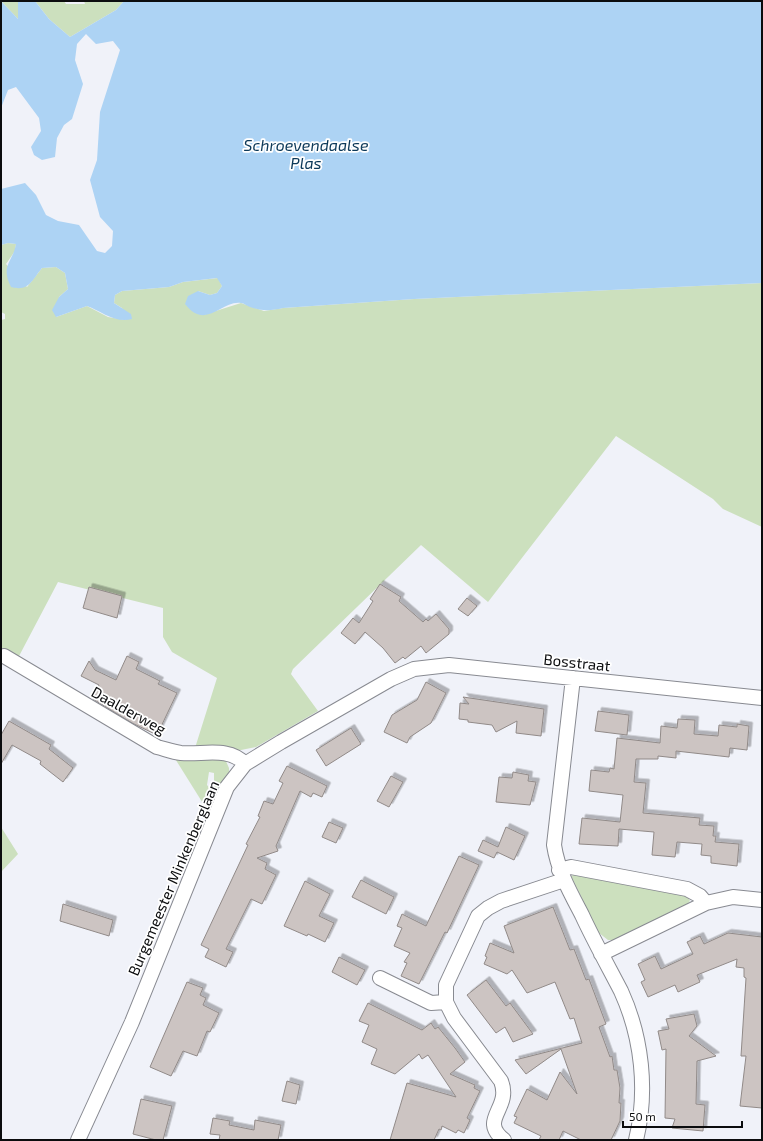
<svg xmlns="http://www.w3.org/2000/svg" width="763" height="1141" font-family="'Exo 2',sans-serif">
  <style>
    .green { fill: #cce0be }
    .water { fill: #add3f4 }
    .building { fill: #ccc4c2; stroke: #918a88; filter: url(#shadow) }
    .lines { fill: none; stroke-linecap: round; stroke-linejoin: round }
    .minor-casing { stroke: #888a91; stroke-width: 16 }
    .minor { stroke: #fff; stroke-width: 14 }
    .labels { text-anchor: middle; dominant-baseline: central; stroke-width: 3.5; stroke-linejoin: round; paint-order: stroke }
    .street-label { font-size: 15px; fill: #0b0c0e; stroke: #fff }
    .water-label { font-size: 16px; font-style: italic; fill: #0c3959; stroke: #fff }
  </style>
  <defs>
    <filter id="shadow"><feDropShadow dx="3.5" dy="-3.5" stdDeviation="0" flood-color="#0004"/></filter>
  </defs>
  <rect width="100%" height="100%" fill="#f0f2f9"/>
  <path class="green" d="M 1,1 L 18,1 L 18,19 Z
    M 35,1 L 64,1 L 66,4 L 85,4 L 84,1 L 124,1 L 116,10 L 70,37 L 49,19 Z
    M 8,243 L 16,244 L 15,251 L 6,264 L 27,287 L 42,268 L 56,267 L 65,273 L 68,289 L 59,297 L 56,317 L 87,306 L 108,317 L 126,320 L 122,308 L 114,303 L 115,295 L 122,291 L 169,287 L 183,282 L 218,278 L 222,286 L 217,293 L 210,295 L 198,291 L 203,315 L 241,303 L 264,311 L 283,308 L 414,299 L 762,283 L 762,527 L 723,509 L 713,499 L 616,436 L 488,602 L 421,545 L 293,669 L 291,674 L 318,711 L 256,747 L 241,750 L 195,748 L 217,678 L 172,652 L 163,637 L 163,608 L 58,582 L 18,658 L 1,648 L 1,320 L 5,319 L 5,314 L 1,312 L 1,245 Z
    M 174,757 L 225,759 L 229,768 L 229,772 L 218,791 L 214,786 L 214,773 L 209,772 L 207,785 L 216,795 L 209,813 Z
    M 1,827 L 18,854 L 1,872 Z
    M 579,872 L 685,892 L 690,901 L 686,906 L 616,940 L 608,940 L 599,933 L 571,876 Z"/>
  <path class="water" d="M 1,1 L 18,19 L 18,1 L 35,1 L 49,19 L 70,37 L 116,10 L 124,1 L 762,1 L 762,283 L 414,299 L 283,308 C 271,311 261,311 250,307 C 247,306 244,303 241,303 C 221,300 206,331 185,304 L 188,296 L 198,291 L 210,295 L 217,293 L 222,286 L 217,278 L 183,282 L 169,287 L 122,291 L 115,295 L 114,303 L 131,314 L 132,319 C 116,324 101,311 87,306 L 56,317 L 52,310 L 59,297 L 68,289 L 65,273 L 56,267 L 42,268 C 32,280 29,292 11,287 C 0,265 13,262 16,244 L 8,243 L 1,245 L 1,189 L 25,183 L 36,195 L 46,215 L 58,221 L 79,225 L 97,251 L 105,253 L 112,246 L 113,231 L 100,217 L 90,180 L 97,160 L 100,112 L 120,50 L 113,41 L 96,44 L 86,34 L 77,44 L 75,60 L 83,84 L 72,119 L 64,125 L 57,138 L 55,157 L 42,160 L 34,155 L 31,147 L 41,131 L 39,118 L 16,87 L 8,90 L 1,108 Z"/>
  <path class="building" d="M 380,584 L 401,597 L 399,601 L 423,622 L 426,619 L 428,621 L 436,614 L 449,629 L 449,634 L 426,653 L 421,646 L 405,659 L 403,657 L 395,663 L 383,648 L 365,632 L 355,644 L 341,633 L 353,618 L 359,623 L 373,601 L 370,599 Z
    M 89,587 L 122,596 L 117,618 L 83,608 Z
    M 467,598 L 477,606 L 468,616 L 458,609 Z
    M 127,656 L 139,662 L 136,669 L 160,681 L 158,684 L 177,693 L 157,735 L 132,723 L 93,699 L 99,685 L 81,676 L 89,661 L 95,670 L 116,680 Z
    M 426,682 L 446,693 L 431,723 L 410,737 L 407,743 L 384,732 L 392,715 L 417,700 Z
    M 463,697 L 544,709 L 541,736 L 516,733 L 517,721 L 496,732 L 492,725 L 468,722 L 468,720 L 459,719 L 460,703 L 469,704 Z
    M 598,711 L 629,715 L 627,735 L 595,731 Z
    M 678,719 L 695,720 L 694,734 L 718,736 L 719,725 L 737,727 L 737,724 L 749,726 L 747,750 L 730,748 L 729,757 L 676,751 L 676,758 L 658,756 L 658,759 L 636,759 L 634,782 L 646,783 L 643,813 L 700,818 L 699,825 L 714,826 L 713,836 L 716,836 L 715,842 L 739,844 L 737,866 L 711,863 L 711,856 L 701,855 L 702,844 L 677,842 L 675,857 L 652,855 L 654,832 L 619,829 L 618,846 L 579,844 L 582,818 L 620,822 L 623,795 L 589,791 L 591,770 L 609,772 L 610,768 L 614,769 L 617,738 L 660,743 L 661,726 L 677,728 Z
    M 9,721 L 51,745 L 49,749 L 73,768 L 63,782 L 40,764 L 41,761 L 12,745 L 1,764 L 1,735 Z
    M 351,728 L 361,744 L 326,766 L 316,750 Z
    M 287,766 L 327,786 L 322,797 L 313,793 L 311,797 L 300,791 L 276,846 L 278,851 L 257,858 L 267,863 L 265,869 L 276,875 L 262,904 L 251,899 L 226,949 L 233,952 L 226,967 L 205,957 L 209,949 L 201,945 L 248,845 L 246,844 L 260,817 L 258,816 L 264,801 L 273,804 L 283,783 L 279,781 Z
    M 513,772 L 529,775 L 528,781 L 536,782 L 530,805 L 496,802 L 499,777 L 512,778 Z
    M 391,776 L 403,782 L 389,807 L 377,801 Z
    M 329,822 L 343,828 L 336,843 L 322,837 Z
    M 506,827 L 525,836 L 514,860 L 497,852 L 494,858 L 478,851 L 483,840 L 498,847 Z
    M 459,856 L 479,865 L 447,933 L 445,932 L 419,984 L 401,976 L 407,963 L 404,962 L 410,953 L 394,946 L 402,928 L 397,926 L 402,914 L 426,926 Z
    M 361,880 L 394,897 L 386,914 L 352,897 Z
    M 305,881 L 330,894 L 319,916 L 334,923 L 325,942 L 308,934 L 307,936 L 284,926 Z
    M 63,904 L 113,920 L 109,936 L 60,921 Z
    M 553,907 L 570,950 L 574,949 L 586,980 L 589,979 L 606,1024 L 599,1027 L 610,1057 L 612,1056 L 614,1070 L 617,1070 L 620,1088 L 619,1103 L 621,1103 L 620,1121 L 611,1140 L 581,1140 L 563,1131 L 559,1140 L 539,1140 L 541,1136 L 514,1123 L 517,1117 L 514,1116 L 527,1089 L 547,1100 L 560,1072 L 577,1094 L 561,1049 L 526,1074 L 515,1060 L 582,1043 L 574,1018 L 570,1019 L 555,982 L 527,993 L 512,970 L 507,974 L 484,964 L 487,957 L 485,956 L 490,943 L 514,953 L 504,926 Z
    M 728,933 L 762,937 L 762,1108 L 740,1106 L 746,1056 L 741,1056 L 746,978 L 744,977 L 744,968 L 736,967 L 737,959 L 697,975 L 700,982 L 678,992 L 675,985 L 648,997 L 641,982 L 645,980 L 638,964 L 655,956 L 661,969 L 693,954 L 687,942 L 700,936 L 704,944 Z
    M 339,957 L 365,970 L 357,985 L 332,972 Z
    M 486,980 L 506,1006 L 510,1003 L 533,1034 L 513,1042 L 505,1027 L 496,1033 L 467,995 Z
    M 187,982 L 203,988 L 200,995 L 206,998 L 203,1005 L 219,1013 L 210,1032 L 207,1031 L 197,1056 L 183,1051 L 171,1076 L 150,1067 Z
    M 368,1003 L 422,1030 L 431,1023 L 435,1029 L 438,1027 L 455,1048 L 465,1062 L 450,1074 L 475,1085 L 474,1088 L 480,1091 L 467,1118 L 470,1120 L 464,1133 L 458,1130 L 456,1133 L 442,1126 L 441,1130 L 439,1129 L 434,1140 L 390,1140 L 407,1083 L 456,1097 L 428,1055 L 422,1059 L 419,1054 L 395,1074 L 371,1064 L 377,1049 L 362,1042 L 369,1025 L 359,1021 Z
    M 694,1014 L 697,1026 L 689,1036 L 716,1056 L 697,1061 L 696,1104 L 705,1105 L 703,1131 L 672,1128 L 675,1119 L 665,1118 L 666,1049 L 662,1050 L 658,1031 L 669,1029 L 666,1019 Z
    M 287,1081 L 300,1085 L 296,1104 L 282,1101 Z
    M 141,1099 L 172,1106 L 163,1140 L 156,1140 L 133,1134 Z
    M 213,1118 L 230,1121 L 229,1125 L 254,1130 L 255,1120 L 281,1125 L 278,1140 L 219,1140 L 220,1135 L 210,1134 Z"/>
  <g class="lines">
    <defs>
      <path id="minor" d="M 4,656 L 157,747 C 165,749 173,752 181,753 C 203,755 229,746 245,764
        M 573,678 L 554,845 C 558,871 570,892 582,915 C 594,941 608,966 621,991 C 642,1037 648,1091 636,1140
        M 559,870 L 571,867 L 687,889 L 700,896 L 706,903 L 733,897 L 762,900
        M 601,954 L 706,903
        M 380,978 L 431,1003 L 446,1002
        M 78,1140 L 132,1022 L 227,787 L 245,764 L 281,742 L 391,679 L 414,669 L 449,665 L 762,698
        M 504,1140 C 478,1119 512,1109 501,1081 L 454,1018 L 446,1002 L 446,985 L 478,916 L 488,908 L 501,901 L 564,880"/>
    </defs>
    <use href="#minor" class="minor-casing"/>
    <use href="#minor" class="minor"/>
  </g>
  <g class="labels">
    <g class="street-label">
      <text transform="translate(577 662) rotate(6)">Bosstraat</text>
      <text transform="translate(129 710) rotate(29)">Daalderweg</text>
      <text transform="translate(173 878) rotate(-67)">Burgemeester Minkenberglaan</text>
    </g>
    <g class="water-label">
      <text x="306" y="144">Schroevendaalse<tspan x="306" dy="18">Plas</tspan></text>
    </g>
  </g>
  <rect width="763" height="1141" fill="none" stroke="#0b0c0e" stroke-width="4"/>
  <path d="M623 1121v6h119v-6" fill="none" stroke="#0b0c0e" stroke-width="2"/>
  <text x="629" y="1121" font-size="12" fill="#0b0c0e" stroke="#ffffff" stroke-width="3" paint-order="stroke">50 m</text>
</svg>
